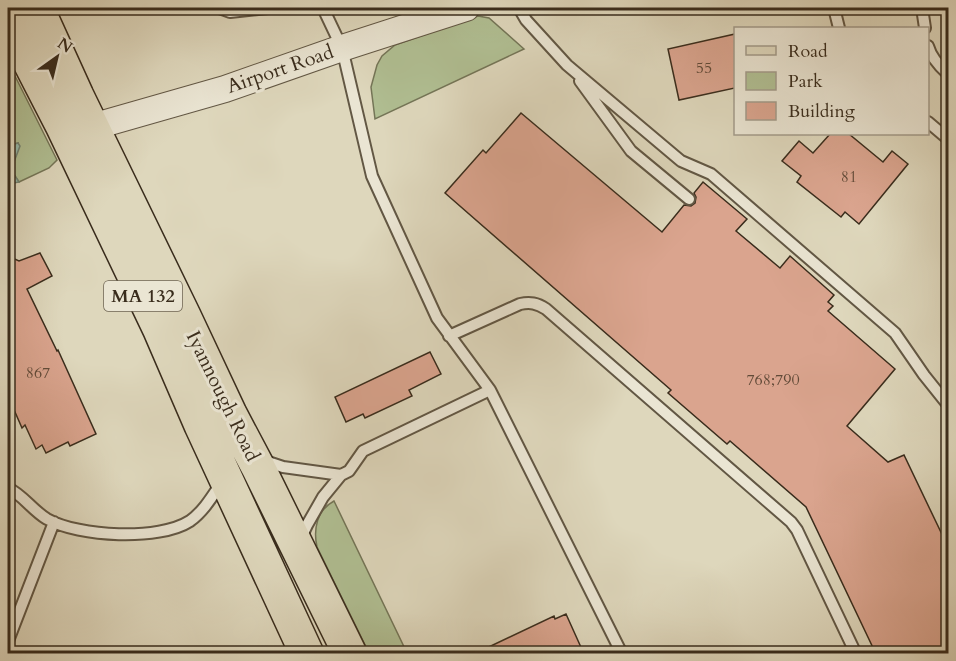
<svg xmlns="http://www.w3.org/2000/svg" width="956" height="661" font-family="Cardo,serif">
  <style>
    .green { fill: #b0be92; stroke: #747557; stroke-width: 1.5 }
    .water { fill: #95baaa; stroke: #708171; stroke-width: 1.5 }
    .building { fill: #daa48e; stroke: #392c1c; stroke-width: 1.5 }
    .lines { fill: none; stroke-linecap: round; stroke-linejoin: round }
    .service-casing { stroke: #625744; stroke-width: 14 }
    .tertiary-casing { stroke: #625744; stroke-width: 28 }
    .primary-casing { stroke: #392c1c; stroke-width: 36 }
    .service { stroke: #eae5d3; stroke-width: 10 }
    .tertiary { stroke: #eae5d3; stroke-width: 26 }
    .primary { stroke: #ded7bc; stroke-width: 33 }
    .labels { text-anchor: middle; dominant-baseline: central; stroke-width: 6; stroke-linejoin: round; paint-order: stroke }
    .number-label { font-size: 16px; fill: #614a38 }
    .shield { fill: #eae5d3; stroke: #6e6453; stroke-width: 1.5 }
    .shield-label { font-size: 18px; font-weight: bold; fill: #392c1c }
    .street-label { font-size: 20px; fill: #392c1c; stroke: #eae5d3 }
  </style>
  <rect width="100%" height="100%" fill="#ded7bc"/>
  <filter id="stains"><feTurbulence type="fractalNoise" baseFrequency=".00333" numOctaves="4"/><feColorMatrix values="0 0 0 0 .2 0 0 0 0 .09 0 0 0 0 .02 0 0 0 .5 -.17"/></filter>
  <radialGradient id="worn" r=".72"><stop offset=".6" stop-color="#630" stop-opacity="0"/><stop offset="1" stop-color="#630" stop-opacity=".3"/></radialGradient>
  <path class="green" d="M 478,16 L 489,18 L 524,49 L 375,119 L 371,87 L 377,65 L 382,56 L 395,45 Z
    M 8,62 L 57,160 L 49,168 L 19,182 L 11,170 L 18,143 L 8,146 Z
    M 334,501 L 407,653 L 369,653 L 317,547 C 313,529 317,510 334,501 Z"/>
  <path class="water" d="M 18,143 L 20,146 L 11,170 L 19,182 L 14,183 L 8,175 L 8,146 Z"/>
  <path class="building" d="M 735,34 L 735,88 L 679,100 L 668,49 Z
    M 521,113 L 662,232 L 684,205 L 691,206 L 695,203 L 696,197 L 694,193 L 703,182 L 747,219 L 736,231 L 780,268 L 790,256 L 834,295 L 828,302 L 833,306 L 828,311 L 895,369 L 847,426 L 888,462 L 904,455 L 948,547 L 948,654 L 876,654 L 806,507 L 730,441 L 727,444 L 668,393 L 671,390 L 445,193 L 483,150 L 486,153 Z
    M 830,134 L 849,134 L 883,162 L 892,151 L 908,164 L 859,224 L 845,212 L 841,217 L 797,182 L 801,176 L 782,161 L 799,141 L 813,153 Z
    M 40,253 L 52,276 L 27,289 L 57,351 L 58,350 L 96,434 L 70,446 L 68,442 L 46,453 L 42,445 L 36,449 L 25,425 L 22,428 L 8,396 L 8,256 L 19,261 Z
    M 430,352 L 441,374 L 409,390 L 412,396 L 365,418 L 363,414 L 346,422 L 335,397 Z
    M 566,614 L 584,654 L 474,654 L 554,616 L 555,619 Z"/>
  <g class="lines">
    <defs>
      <path id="service" d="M 219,8 L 230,12 L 268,8
        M 323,8 L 342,48 L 372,176 L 437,318 L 490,390
        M 519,8 L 526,20 L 567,65 L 681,161 L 711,174 L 895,333 L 924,375 L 948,405
        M 834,8 L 839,28
        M 922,8 L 925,28
        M 928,46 C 931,57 939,66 948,74
        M 580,81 L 631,151 L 689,199
        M 928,122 L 948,139
        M 449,336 L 520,304 C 530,302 537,303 546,309 L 791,522 L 797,530 L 856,654
        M 262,460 L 283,467 L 341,475
        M 8,488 C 23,495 32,510 47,519 C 79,537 159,541 190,521 C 204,511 213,495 222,482
        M 300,540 L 307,525 L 323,497 L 341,475 L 349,471 L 363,451 L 490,390 L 622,654
        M 8,641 L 54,522"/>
      <path id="tertiary" d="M 92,127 L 225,89 L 342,48 L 466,8"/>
      <path id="primary" d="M 37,8 L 77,96 L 184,316 L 230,414 L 258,467 L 350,654
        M 8,20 L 62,125 L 160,330 L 201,425 L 307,654"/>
    </defs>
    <use href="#service" class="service-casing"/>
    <use href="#tertiary" class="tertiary-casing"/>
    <use href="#primary" class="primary-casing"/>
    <use href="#service" class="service"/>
    <use href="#tertiary" class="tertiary"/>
    <use href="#primary" class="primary"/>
  </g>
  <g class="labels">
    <g class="number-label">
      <text x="704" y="68">55</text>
      <text x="849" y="177">81</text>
      <text x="38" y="373">867</text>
      <text x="773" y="380">768;790</text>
    </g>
    <rect class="shield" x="104" y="281" width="78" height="30" rx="4.5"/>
    <g class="shield-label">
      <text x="143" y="296">MA 132</text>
    </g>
    <g class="street-label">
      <text transform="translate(280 69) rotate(-19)">Airport Road</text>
      <text transform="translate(223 396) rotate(64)">Iyannough Road</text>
    </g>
  </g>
  <rect width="956" height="661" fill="none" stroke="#ded7bc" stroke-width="30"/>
  <rect x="9" y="9" width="938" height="643" fill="none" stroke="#392c1c" stroke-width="3"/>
  <rect x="15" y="15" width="926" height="631" fill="none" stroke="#392c1c" stroke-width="1.5"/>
  <rect x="734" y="27" width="195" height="108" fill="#eae5d3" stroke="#a39b8a" stroke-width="1.5"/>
  <rect x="746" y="46" width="30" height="9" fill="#ded7bc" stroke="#a39b8a" stroke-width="1.5"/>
  <text x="788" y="57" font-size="18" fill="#392c1c">Road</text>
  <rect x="746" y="72" width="30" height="18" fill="#b0be92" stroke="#a39b8a" stroke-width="1.5"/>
  <text x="788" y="87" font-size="18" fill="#392c1c">Park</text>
  <rect x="746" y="102" width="30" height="18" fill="#daa48e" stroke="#a39b8a" stroke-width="1.5"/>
  <text x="788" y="117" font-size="18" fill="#392c1c">Building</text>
  <g transform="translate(57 57) rotate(34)" stroke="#eae5d3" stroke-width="4.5" paint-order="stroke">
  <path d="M0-4.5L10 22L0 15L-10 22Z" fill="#392c1c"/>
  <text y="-9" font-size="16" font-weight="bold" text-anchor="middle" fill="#392c1c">N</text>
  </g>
  <rect width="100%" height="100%" filter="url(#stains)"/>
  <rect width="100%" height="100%" fill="url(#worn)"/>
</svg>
